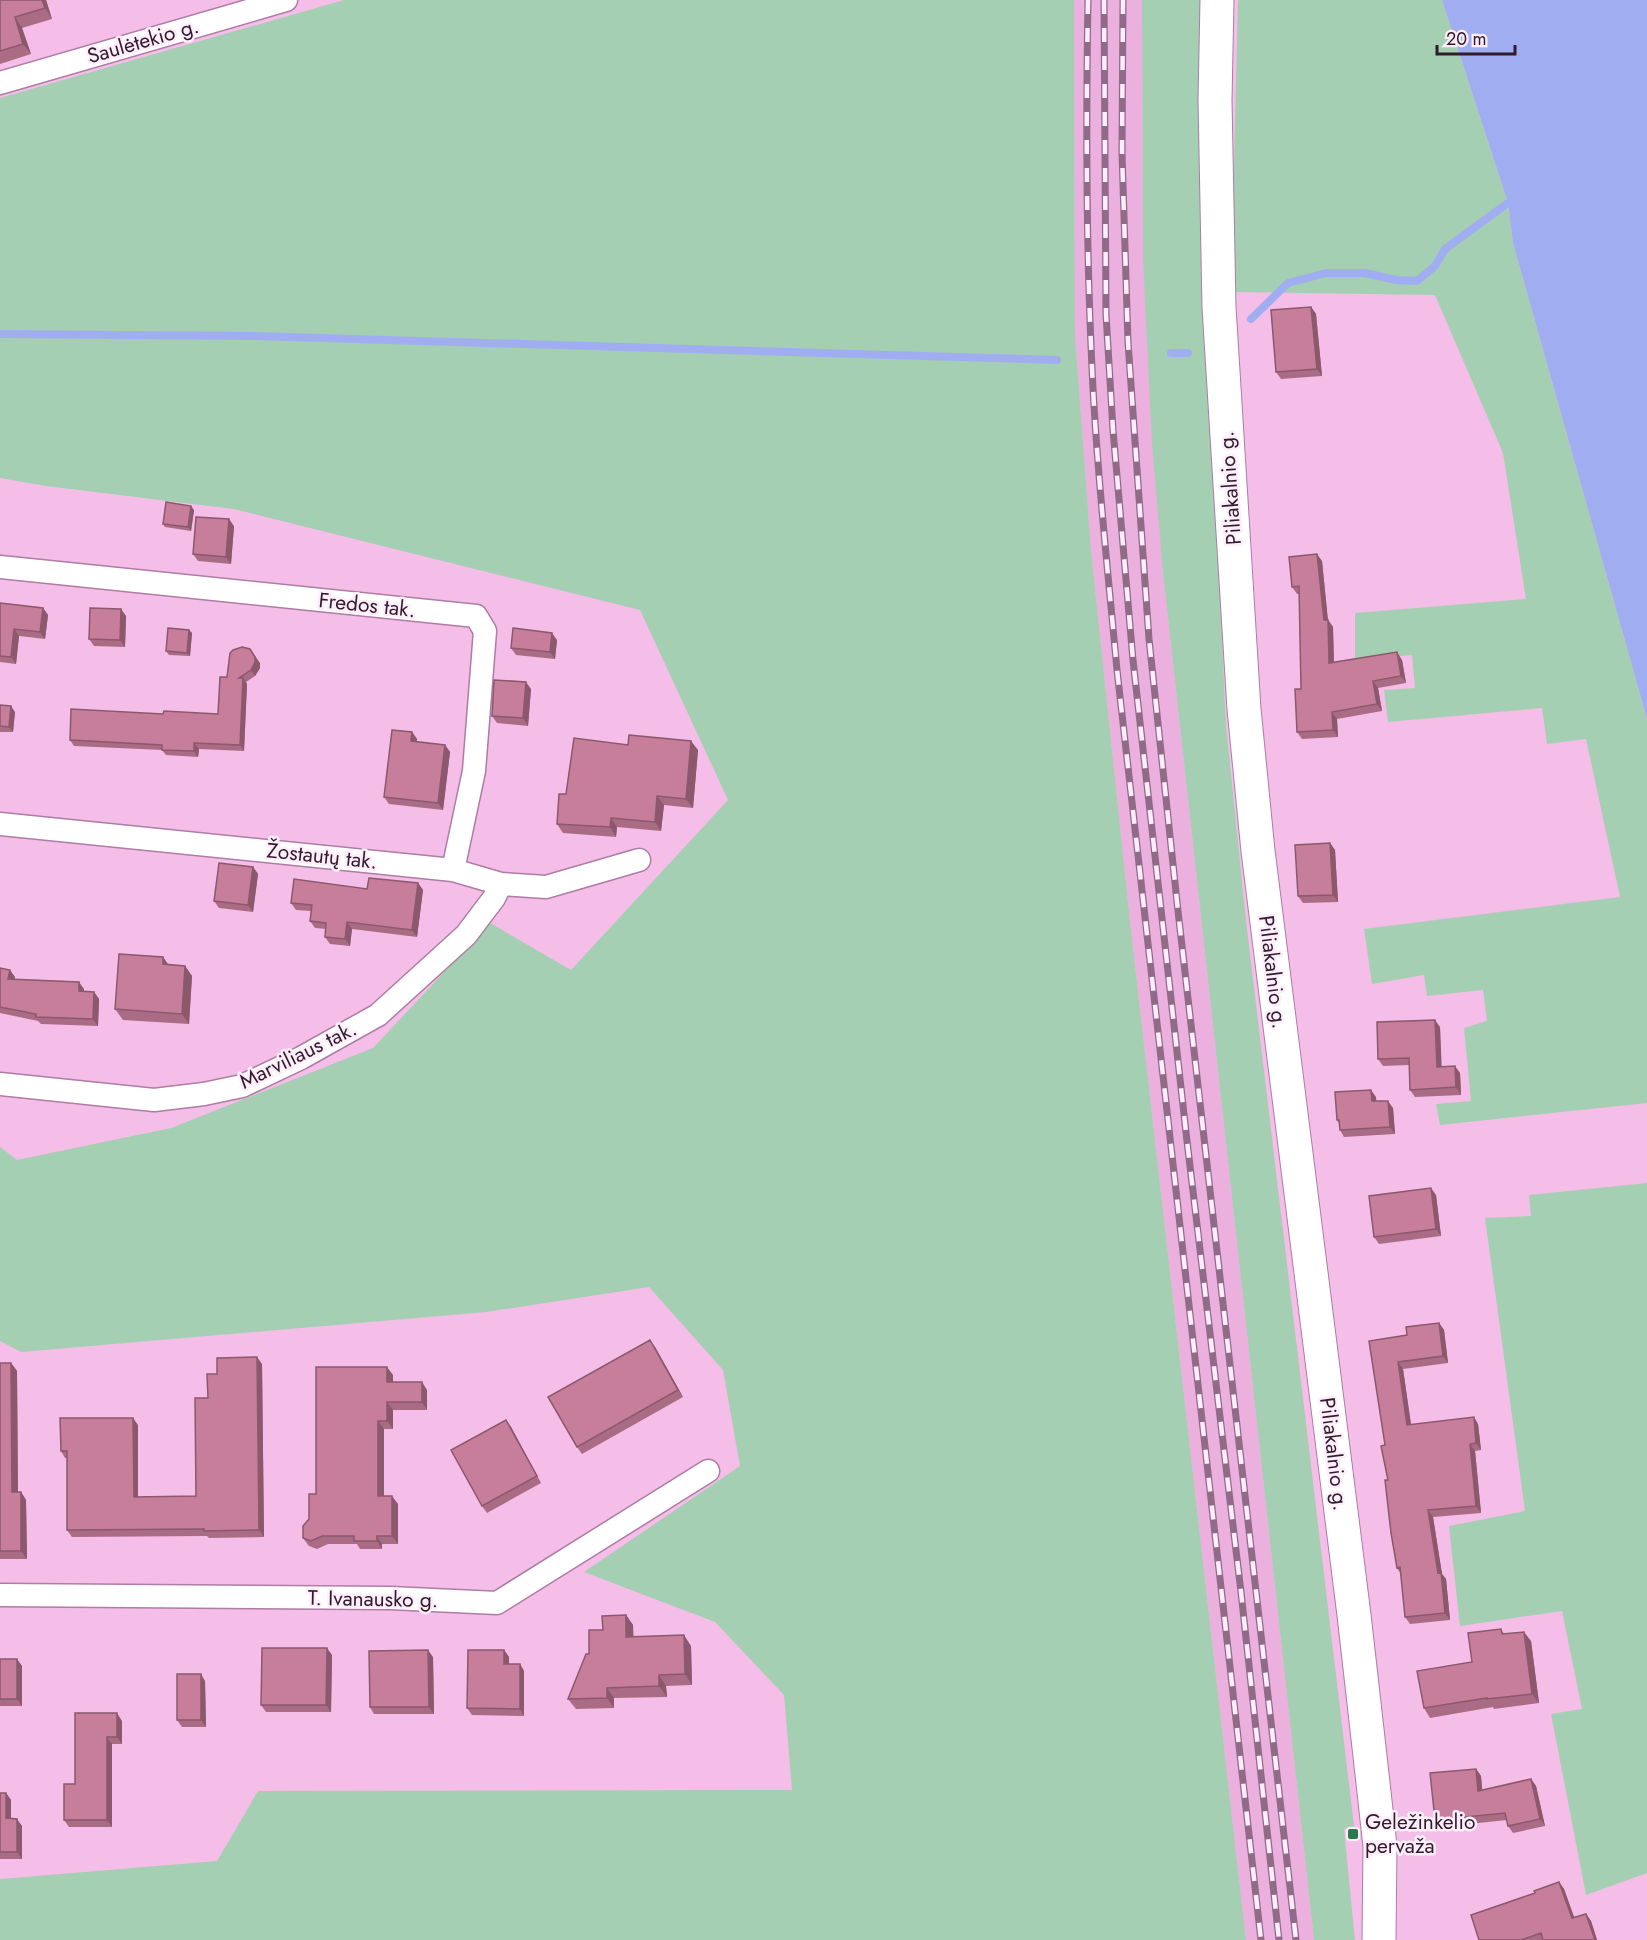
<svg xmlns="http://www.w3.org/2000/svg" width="1647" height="1940" font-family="Jost,sans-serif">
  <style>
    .built { fill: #ebb0de }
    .green { fill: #a5cfb2 }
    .water { fill: #a0aef1 }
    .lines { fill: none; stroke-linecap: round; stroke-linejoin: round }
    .stream { stroke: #a0aef1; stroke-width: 8 }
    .minor-casing { stroke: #ae7ca4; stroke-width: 25 }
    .primary-casing { stroke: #ae7ca4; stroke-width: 35 }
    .minor { stroke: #fff; stroke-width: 22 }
    .primary { stroke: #fff; stroke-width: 33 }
    .rail-casing { stroke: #906b88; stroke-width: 7 }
    .rail { stroke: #feedfa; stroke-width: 4.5; stroke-dasharray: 14; stroke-linecap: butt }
    .wall { fill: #aa6c85 }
    .shaded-wall { fill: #8b586c }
    .building { fill: #c67e9b; stroke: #8b586c; stroke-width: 1.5 }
    .poi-dot { fill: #287a4b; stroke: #feedfa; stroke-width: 2 }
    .labels { text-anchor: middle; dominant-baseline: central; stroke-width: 5; stroke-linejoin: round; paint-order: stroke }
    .street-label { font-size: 21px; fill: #2f1b2b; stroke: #feedfa }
    .poi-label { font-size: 21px; fill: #2f1b2b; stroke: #feedfa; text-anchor: start }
  </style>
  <rect width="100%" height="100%" fill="#f4bee8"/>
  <path class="built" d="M 1074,0 L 1142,0 L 1143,261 L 1163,573 L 1314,1940 L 1246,1940 L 1130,921 L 1091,550 L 1075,335 Z"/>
  <path class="green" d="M 344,0 L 1074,0 L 1075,335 L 1091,550 L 1130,921 L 1246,1940 L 0,1940 L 0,1879 L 217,1861 L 258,1791 L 792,1790 L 784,1695 L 715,1622 L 584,1572 L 740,1466 L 723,1370 L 649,1287 L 486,1312 L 21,1352 L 0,1341 L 0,1147 L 17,1160 L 171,1128 L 373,1048 L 490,923 L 571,970 L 728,800 L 640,610 L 234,509 L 46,486 L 0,478 L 0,98 Z
    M 1142,0 L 1201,0 L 1198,111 L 1226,724 L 1246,920 L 1354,1826 L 1344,1829 L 1355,1940 L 1314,1940 L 1163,573 L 1152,444 L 1143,261 Z
    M 1238,0 L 1442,0 L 1508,203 L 1513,243 L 1647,719 L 1647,1103 L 1440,1125 L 1436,1104 L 1471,1101 L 1464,1028 L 1487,1021 L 1483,990 L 1427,996 L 1424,975 L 1372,984 L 1364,929 L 1620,897 L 1586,739 L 1547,744 L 1542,708 L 1388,722 L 1384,690 L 1415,688 L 1412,655 L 1355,660 L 1355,613 L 1526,599 L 1503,453 L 1435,295 L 1236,292 L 1233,207 Z
    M 1647,1183 L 1647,1873 L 1586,1895 L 1551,1714 L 1582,1709 L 1562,1611 L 1460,1626 L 1449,1526 L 1525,1511 L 1485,1218 L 1531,1216 L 1529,1195 Z"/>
  <path class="water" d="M 1442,0 L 1647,0 L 1647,719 L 1513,243 L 1508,203 Z"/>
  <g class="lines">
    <path class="stream" d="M 1251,319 L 1288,283 L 1326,273 L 1365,273 L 1396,280 L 1417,281 L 1435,266 L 1445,249 L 1508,203 L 1517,201
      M 0,334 L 255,336 L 1057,360
      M 1171,353 L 1188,353"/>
    <defs>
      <path id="minor" d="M 0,83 L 286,0
        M 0,567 L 476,616 L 485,631 L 474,771 L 453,870
        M 0,824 L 453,870 L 501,884 L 546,887 L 639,860
        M 0,1084 L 154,1100 L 204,1094 L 242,1086 L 301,1058 L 378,1015 L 466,935 L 494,898 L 501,884
        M 0,1595 L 390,1598 L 497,1603 L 708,1471"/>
      <path id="primary" d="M 1217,0 L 1215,100 L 1219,307 L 1244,709 L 1258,851 L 1354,1615 L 1370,1756 L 1380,1846 L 1379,1940"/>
    </defs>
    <use href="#minor" class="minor-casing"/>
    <use href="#primary" class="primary-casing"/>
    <use href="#minor" class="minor"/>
    <use href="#primary" class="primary"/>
    <defs>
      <path id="rail" d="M 1088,0 C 1086,115 1086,230 1091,345 C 1095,453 1107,562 1117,670 L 1261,1940
        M 1104,0 L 1106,314 L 1113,430 L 1133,660 L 1187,1141 L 1241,1592 L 1279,1940
        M 1123,0 L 1122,153 L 1128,342 L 1149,639 L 1178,911 L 1296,1940"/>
    </defs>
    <use href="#rail" class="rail-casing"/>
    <use href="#rail" class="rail"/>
  </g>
  <path class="wall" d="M 0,0 L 46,0 L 52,19 L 22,28 L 31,54 L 0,64 Z
    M 1311,307 L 1316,314 L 1322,376 L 1281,379 L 1276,372 Z
    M 194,510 L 191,531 L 165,527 L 163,524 Z
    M 234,526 L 231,564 L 198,561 L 193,554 Z
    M 1322,561 L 1328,620 L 1333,627 L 1334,663 L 1402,660 L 1406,683 L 1378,688 L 1382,711 L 1337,719 L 1338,737 L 1302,739 L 1297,732 L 1301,689 L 1299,594 L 1297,594 L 1292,587 Z
    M 0,603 L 43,608 L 48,615 L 45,639 L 19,636 L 16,664 L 0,662 Z
    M 126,616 L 125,647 L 94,646 L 89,639 Z
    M 189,630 L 192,633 L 190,656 L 169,655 L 166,651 Z
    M 557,640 L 555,659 L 516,655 L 511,648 Z
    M 260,663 L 260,668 L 255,676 L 246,682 L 247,684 L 244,751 L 199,749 L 198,757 L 166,755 L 162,750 L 74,746 L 70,740 L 163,714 L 218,714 L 227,677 Z
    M 531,689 L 528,726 L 497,723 L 492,716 Z
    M 0,705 L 15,712 L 13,732 L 0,732 Z
    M 412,732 L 417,739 L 416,742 L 445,745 L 450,752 L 443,810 L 389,804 L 384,797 Z
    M 628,745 L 698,750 L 693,808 L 664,805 L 661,831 L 617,827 L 616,837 L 563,833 L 557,824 L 566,794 Z
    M 1330,843 L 1335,850 L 1338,902 L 1303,903 L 1298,896 Z
    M 253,867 L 258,874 L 253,912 L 219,908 L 214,901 Z
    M 418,883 L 423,890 L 417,937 L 352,929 L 350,946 L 330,944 L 325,937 L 326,929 L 315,928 L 310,921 L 311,911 L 296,910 L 291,903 L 367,889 Z
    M 163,957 L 168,965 L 185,966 L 192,976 L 189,1024 L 123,1020 L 115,1009 Z
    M 0,968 L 15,977 L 14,980 L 84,989 L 84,991 L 94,992 L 99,999 L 98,1026 L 41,1024 L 38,1021 L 0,1013 Z
    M 1440,1027 L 1441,1066 L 1460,1073 L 1461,1095 L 1415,1097 L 1410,1090 L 1409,1065 L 1383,1066 L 1378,1059 Z
    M 1376,1097 L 1376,1101 L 1393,1108 L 1395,1134 L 1344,1137 L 1340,1130 L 1339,1123 L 1337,1120 Z
    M 1436,1195 L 1441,1236 L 1379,1244 L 1374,1237 Z
    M 1439,1323 L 1444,1330 L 1448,1363 L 1403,1369 L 1411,1424 L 1478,1424 L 1481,1450 L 1475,1451 L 1481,1513 L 1433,1517 L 1442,1574 L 1446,1579 L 1450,1620 L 1410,1624 L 1405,1617 L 1401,1574 L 1397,1568 L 1385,1445 L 1369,1341 L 1407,1335 Z
    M 655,1347 L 683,1397 L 582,1454 L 577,1447 Z
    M 0,1363 L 11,1363 L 17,1371 L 18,1492 L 21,1492 L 26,1500 L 27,1559 L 0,1559 Z
    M 262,1364 L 264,1537 L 209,1538 L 207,1536 L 72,1537 L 67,1530 L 67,1458 L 65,1458 L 61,1451 L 138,1425 L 138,1497 L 196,1496 L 208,1398 L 217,1374 Z
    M 393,1375 L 393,1382 L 427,1390 L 427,1410 L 393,1410 L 393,1429 L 384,1429 L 384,1496 L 398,1504 L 398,1544 L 382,1544 L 382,1549 L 360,1549 L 357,1544 L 328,1544 L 317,1549 L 309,1546 L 303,1538 L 316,1494 Z
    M 511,1427 L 541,1483 L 487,1513 L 482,1506 Z
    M 626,1615 L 633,1625 L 633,1637 L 691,1646 L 692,1685 L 666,1686 L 667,1697 L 614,1698 L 614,1708 L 576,1709 L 568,1699 L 589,1654 L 603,1630 Z
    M 1501,1629 L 1504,1634 L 1531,1641 L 1539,1703 L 1494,1709 L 1493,1707 L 1430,1718 L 1424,1708 L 1472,1662 Z
    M 504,1650 L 509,1657 L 509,1664 L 520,1664 L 524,1671 L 524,1716 L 472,1715 L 467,1708 Z
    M 332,1655 L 331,1712 L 266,1712 L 261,1705 Z
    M 433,1657 L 434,1714 L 374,1714 L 370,1707 Z
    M 0,1659 L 22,1666 L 22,1706 L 0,1706 Z
    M 205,1681 L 206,1727 L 182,1727 L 177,1720 Z
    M 75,1713 L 122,1721 L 122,1744 L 112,1744 L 112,1827 L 69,1827 L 64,1820 L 75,1784 Z
    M 1476,1769 L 1481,1776 L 1482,1790 L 1531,1779 L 1536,1786 L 1545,1826 L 1513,1833 L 1508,1826 L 1507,1820 L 1440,1827 L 1435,1820 Z
    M 0,1793 L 6,1793 L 11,1800 L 11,1818 L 22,1826 L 22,1859 L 0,1859 Z
    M 1559,1882 L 1564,1889 L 1574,1918 L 1586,1914 L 1591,1921 L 1597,1940 L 1479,1940 L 1535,1893 Z"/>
  <path class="shaded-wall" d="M 42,0 L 46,0 L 52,19 L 45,8 Z
    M 15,17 L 22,28 L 31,54 L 23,44 Z
    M 1311,307 L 1316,314 L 1322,376 L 1317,369 Z
    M 191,506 L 194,510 L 191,531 L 188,527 Z
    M 229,519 L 234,526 L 231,564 L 226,557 Z
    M 1317,554 L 1322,561 L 1328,622 L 1328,620 L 1333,627 L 1334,670 L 1329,663 Z
    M 43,608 L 48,615 L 45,639 L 40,632 Z
    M 121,609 L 126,616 L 125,647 L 120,640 Z
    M 14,629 L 19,636 L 16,664 L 11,657 Z
    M 189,630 L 192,633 L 190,656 L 187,653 Z
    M 552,633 L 557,640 L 555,659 L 550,652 Z
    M 250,649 L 260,663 L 260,668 L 255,676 L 251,670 Z
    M 1397,652 L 1402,660 L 1406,683 L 1401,676 Z
    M 243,678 L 247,684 L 244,751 L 240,745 Z
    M 1373,681 L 1378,688 L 1382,711 L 1377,704 Z
    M 526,682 L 531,689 L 528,726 L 523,718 Z
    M 11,706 L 15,712 L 13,732 L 9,727 Z
    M 1332,712 L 1337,719 L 1338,737 L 1333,730 Z
    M 412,732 L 417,739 L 416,748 L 411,741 Z
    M 691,741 L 698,750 L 693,808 L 686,799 Z
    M 194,743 L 199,749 L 198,757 L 194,751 Z
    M 445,745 L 450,752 L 443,810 L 438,803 Z
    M 657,796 L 664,805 L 661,831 L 655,822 Z
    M 611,818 L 617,827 L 616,837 L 610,827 Z
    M 1330,843 L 1335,850 L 1338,902 L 1333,895 Z
    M 253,867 L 258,874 L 253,912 L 248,905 Z
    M 418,883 L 423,890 L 417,937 L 412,930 Z
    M 347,922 L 352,929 L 350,946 L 345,939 Z
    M 163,957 L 170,967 L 163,964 Z
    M 185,966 L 192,976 L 189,1024 L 182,1014 Z
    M 10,970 L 15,977 L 13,986 L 8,979 Z
    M 79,982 L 84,989 L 83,998 L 79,991 Z
    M 94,992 L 99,999 L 98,1026 L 93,1019 Z
    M 1435,1020 L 1440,1027 L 1442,1074 L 1437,1067 Z
    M 1455,1066 L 1460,1073 L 1461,1095 L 1456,1087 Z
    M 1371,1090 L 1376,1097 L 1377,1108 L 1372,1101 Z
    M 1388,1101 L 1393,1108 L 1395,1134 L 1390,1127 Z
    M 1431,1188 L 1436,1195 L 1441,1236 L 1436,1229 Z
    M 1439,1323 L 1444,1330 L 1448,1363 L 1443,1356 Z
    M 650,1340 L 655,1347 L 683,1397 L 678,1390 Z
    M 257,1357 L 262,1364 L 264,1537 L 259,1530 Z
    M 1398,1362 L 1403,1369 L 1412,1432 L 1407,1425 Z
    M 11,1363 L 17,1371 L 18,1500 L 12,1492 Z
    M 387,1367 L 393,1375 L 393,1390 L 387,1382 Z
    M 422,1382 L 427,1390 L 427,1410 L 422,1402 Z
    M 387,1402 L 393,1410 L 393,1429 L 387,1421 Z
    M 1474,1417 L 1478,1424 L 1481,1450 L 1476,1443 Z
    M 133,1418 L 138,1425 L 138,1504 L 134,1497 Z
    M 506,1420 L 511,1427 L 541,1483 L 537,1476 Z
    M 378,1421 L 384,1429 L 384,1504 L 378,1496 Z
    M 1470,1444 L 1475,1451 L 1481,1513 L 1476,1506 Z
    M 21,1492 L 26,1500 L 27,1559 L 21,1551 Z
    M 392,1496 L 398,1504 L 398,1544 L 392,1536 Z
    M 1428,1510 L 1433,1517 L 1442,1574 L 1446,1579 L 1450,1620 L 1445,1613 Z
    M 377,1536 L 382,1544 L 382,1549 L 377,1541 Z
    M 626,1615 L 633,1625 L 634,1647 L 626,1637 Z
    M 1524,1632 L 1531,1641 L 1539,1703 L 1532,1694 Z
    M 684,1635 L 691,1646 L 692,1685 L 685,1674 Z
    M 327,1648 L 332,1655 L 331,1712 L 326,1705 Z
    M 428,1650 L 433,1657 L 434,1714 L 429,1707 Z
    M 504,1650 L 509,1657 L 509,1671 L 504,1664 Z
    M 17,1659 L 22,1666 L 22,1706 L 17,1699 Z
    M 520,1664 L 524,1671 L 524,1716 L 520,1709 Z
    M 201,1674 L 205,1681 L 206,1727 L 201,1720 Z
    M 659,1675 L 666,1686 L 667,1697 L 659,1686 Z
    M 607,1688 L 614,1698 L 614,1708 L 607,1698 Z
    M 117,1713 L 122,1721 L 122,1744 L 117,1737 Z
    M 107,1737 L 112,1744 L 112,1827 L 107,1820 Z
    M 1476,1769 L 1481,1776 L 1483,1798 L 1478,1791 Z
    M 1531,1779 L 1536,1786 L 1545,1826 L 1540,1819 Z
    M 6,1793 L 11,1800 L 11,1825 L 6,1818 Z
    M 17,1819 L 22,1826 L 22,1859 L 17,1852 Z
    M 1559,1882 L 1564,1889 L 1577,1925 L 1572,1918 Z
    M 1586,1914 L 1591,1921 L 1597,1940 L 1595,1940 Z"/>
  <path class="building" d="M 0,0 L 42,0 L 45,8 L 15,17 L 23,44 L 0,51 Z
    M 1311,307 L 1317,369 L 1276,372 L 1271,310 Z
    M 166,502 L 191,506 L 188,527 L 163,524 Z
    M 196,517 L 229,519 L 226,557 L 193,554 Z
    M 1317,554 L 1324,620 L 1328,620 L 1329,663 L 1397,652 L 1401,676 L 1373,681 L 1377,704 L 1332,712 L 1333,730 L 1297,732 L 1295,689 L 1301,689 L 1299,586 L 1292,587 L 1289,557 Z
    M 0,603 L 43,608 L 40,632 L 14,629 L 11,657 L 0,656 Z
    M 90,608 L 121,609 L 120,640 L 89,639 Z
    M 168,628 L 189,630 L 187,653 L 166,651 Z
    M 513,628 L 552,633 L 550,652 L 511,648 Z
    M 242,647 L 250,649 L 255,657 L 255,662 L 251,670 L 239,678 L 243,678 L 240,745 L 194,743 L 194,751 L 162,750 L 162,745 L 70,740 L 71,709 L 163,714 L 164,711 L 218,714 L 220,677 L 227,677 L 230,653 L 233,650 Z
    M 494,680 L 526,682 L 523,718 L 492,716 Z
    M 0,705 L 11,706 L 9,727 L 0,726 Z
    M 392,730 L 412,732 L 411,741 L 445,745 L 438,803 L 384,797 Z
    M 629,735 L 691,741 L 686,799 L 657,796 L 655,822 L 611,818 L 610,827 L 557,824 L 559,794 L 566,794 L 574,738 L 628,745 Z
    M 1330,843 L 1333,895 L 1298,896 L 1295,845 Z
    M 219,863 L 253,867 L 248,905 L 214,901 Z
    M 369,878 L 418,883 L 412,930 L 347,922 L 345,939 L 325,937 L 326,923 L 310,921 L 312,905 L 291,903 L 294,879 L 367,889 Z
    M 119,954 L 163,957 L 163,964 L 185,966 L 182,1014 L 115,1009 Z
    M 0,968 L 10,970 L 8,979 L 79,982 L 79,991 L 94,992 L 93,1019 L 36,1017 L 36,1014 L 0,1007 Z
    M 1435,1020 L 1437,1067 L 1455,1066 L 1456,1087 L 1410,1090 L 1409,1058 L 1378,1059 L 1377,1022 Z
    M 1371,1090 L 1372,1101 L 1388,1101 L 1390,1127 L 1340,1130 L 1339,1120 L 1337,1120 L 1335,1092 Z
    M 1431,1188 L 1436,1229 L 1374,1237 L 1369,1196 Z
    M 1439,1323 L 1443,1356 L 1398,1362 L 1407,1425 L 1474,1417 L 1476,1443 L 1470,1444 L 1476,1506 L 1428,1510 L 1438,1573 L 1441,1572 L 1445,1613 L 1405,1617 L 1400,1567 L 1397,1568 L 1391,1533 L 1385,1480 L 1388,1480 L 1381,1446 L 1385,1445 L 1369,1341 L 1407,1335 L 1406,1327 Z
    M 650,1340 L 678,1390 L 577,1447 L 548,1397 Z
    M 257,1357 L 259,1530 L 204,1531 L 204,1529 L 67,1530 L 67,1451 L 61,1451 L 60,1418 L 133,1418 L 134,1497 L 196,1496 L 195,1398 L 208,1398 L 207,1374 L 217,1374 L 217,1358 Z
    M 0,1363 L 11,1363 L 12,1492 L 21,1492 L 21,1551 L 0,1551 Z
    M 316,1367 L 387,1367 L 387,1382 L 422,1382 L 422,1402 L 387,1402 L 387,1421 L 378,1421 L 378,1496 L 392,1496 L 392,1536 L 377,1536 L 377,1541 L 354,1541 L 354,1536 L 322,1536 L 311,1541 L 303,1538 L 303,1526 L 309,1519 L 309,1494 L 316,1494 Z
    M 506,1420 L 537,1476 L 482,1506 L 451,1450 Z
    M 626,1615 L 626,1637 L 684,1635 L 685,1674 L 659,1675 L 659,1686 L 607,1688 L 607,1698 L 568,1699 L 586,1654 L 589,1654 L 589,1630 L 603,1630 L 602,1616 Z
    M 1501,1629 L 1502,1634 L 1524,1632 L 1532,1694 L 1487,1699 L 1487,1698 L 1424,1708 L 1417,1671 L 1472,1662 L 1468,1633 Z
    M 262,1648 L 327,1648 L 326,1705 L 261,1705 Z
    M 428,1650 L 429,1707 L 370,1707 L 369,1651 Z
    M 468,1650 L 504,1650 L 504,1664 L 520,1664 L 520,1709 L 467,1708 Z
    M 0,1659 L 17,1659 L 17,1699 L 0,1699 Z
    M 177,1674 L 201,1674 L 201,1720 L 177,1720 Z
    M 75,1713 L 117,1713 L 117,1737 L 107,1737 L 107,1820 L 64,1820 L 64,1784 L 75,1784 Z
    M 1476,1769 L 1478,1791 L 1531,1779 L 1540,1819 L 1508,1826 L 1505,1813 L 1435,1820 L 1430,1773 Z
    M 0,1793 L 6,1793 L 6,1818 L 17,1819 L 17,1852 L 0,1852 Z
    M 1559,1882 L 1572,1918 L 1586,1914 L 1595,1940 L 1543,1940 L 1541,1933 L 1521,1940 L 1479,1940 L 1471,1915 L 1535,1893 L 1534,1891 Z"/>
  <rect class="poi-dot" x="1347" y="1828" width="12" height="12" rx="3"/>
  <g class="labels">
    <g class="street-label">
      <text transform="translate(143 41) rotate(-16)">Saulėtekio g.</text>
      <text transform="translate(1230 488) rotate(-94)">Piliakalnio g.</text>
      <text transform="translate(367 605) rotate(6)">Fredos tak.</text>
      <text transform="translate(322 856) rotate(6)">Žostautų tak.</text>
      <text transform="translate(1273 972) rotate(83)">Piliakalnio g.</text>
      <text transform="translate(298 1055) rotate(-26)">Marviliaus tak.</text>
      <text transform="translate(1334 1454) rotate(83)">Piliakalnio g.</text>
      <text transform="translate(373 1599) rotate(1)">T. Ivanausko g.</text>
    </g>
    <g class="poi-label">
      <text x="1365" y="1822">Geležinkelio<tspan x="1365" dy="24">pervaža</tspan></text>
    </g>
  </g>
  <path d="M1437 45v9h78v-9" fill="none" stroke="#2f1b2b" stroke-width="3"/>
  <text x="1446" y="45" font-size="18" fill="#2f1b2b" stroke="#feedfa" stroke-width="4.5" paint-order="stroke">20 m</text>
</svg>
